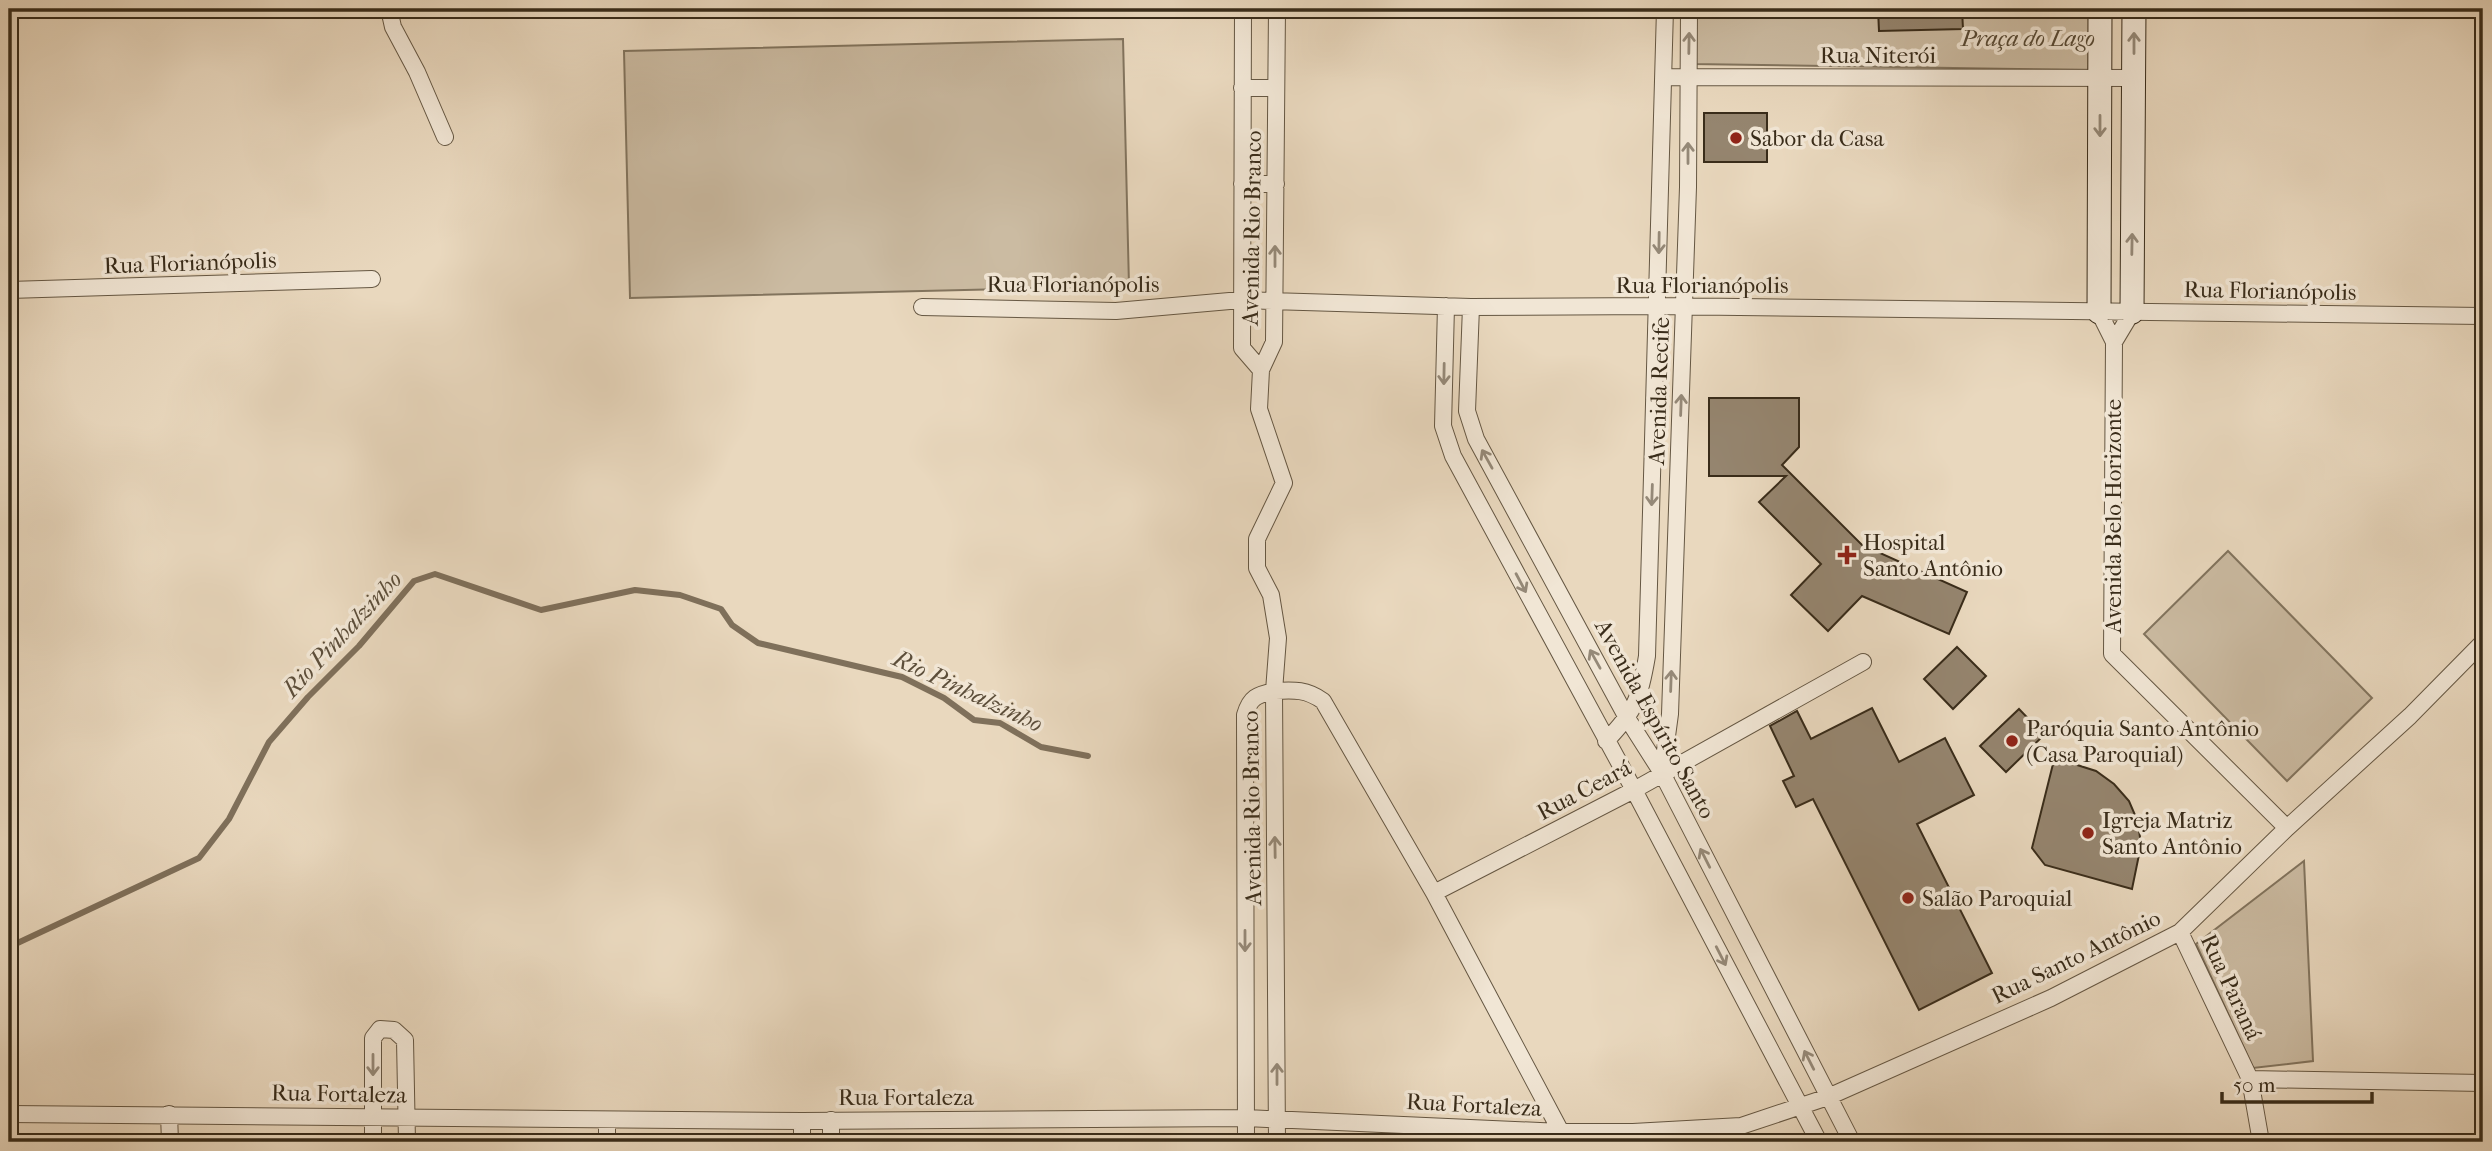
<svg xmlns="http://www.w3.org/2000/svg" width="2492" height="1151" font-family="'IM FELL French Canon',serif">
  <style>
    .green { fill: #cbbba2; stroke: #82745e; stroke-width: 2 }
    .lines { fill: none; stroke-linecap: round; stroke-linejoin: round }
    .stream { stroke: #7f705b; stroke-width: 6 }
    .building { fill: #95856f; stroke: #392c1a; stroke-width: 2 }
    .street-casing { stroke: #655743; stroke-width: 18 }
    .secondary-casing { stroke: #392c1a; stroke-width: 25 }
    .street { stroke: #f1e6d5; stroke-width: 16 }
    .secondary { stroke: #f1e6d5; stroke-width: 23 }
    .oneway { stroke: #958978 }
    .poi-dot { fill: #8f2418; stroke: #f1e6d5; stroke-width: 2.5 }
    .labels { text-anchor: middle; dominant-baseline: central; stroke-width: 7; stroke-linejoin: round; paint-order: stroke }
    .park-label { font-size: 23px; font-style: italic; fill: #564935; stroke: #f1e6d5 }
    .street-label { font-size: 23px; fill: #392c1a; stroke: #f1e6d5 }
    .poi-label { font-size: 23px; fill: #392c1a; stroke: #f1e6d5; text-anchor: start }
    .water-label { font-size: 24px; font-style: italic; fill: #5c4e3a; stroke: #f1e6d5 }
  </style>
  <rect width="100%" height="100%" fill="#e9d8be"/>
  <filter id="stains"><feTurbulence type="fractalNoise" baseFrequency=".00286" numOctaves="4"/><feColorMatrix values="0 0 0 0 .2 0 0 0 0 .09 0 0 0 0 .02 0 0 0 .5 -.17"/></filter>
  <radialGradient id="worn" r=".72"><stop offset=".6" stop-color="#630" stop-opacity="0"/><stop offset="1" stop-color="#630" stop-opacity=".3"/></radialGradient>
  <path class="green" d="M 1692,9 L 2089,9 L 2089,70 L 1691,64 Z
    M 1123,39 L 1129,286 L 630,298 L 624,51 Z
    M 2228,551 L 2372,698 L 2287,781 L 2144,634 Z
    M 2304,861 L 2313,1061 L 2253,1068 L 2196,944 Z"/>
  <g class="lines">
    <path class="stream" d="M 9,947 L 199,858 L 229,819 L 269,742 L 308,697 L 359,646 L 414,581 L 435,574 L 541,610 L 635,590 L 680,595 L 721,609 L 732,625 L 758,643 L 902,677 L 944,698 L 974,720 L 1000,723 L 1041,747 L 1088,756"/>
  </g>
  <path class="building" d="M 1878,9 L 1962,9 L 1963,29 L 1879,31 Z
    M 1704,113 L 1767,113 L 1767,162 L 1704,162 Z
    M 1709,398 L 1799,398 L 1799,447 L 1782,465 L 1862,545 L 1967,592 L 1949,634 L 1862,596 L 1828,631 L 1791,595 L 1821,564 L 1759,502 L 1786,476 L 1709,476 Z
    M 1957,647 L 1986,676 L 1953,709 L 1924,679 Z
    M 1872,708 L 1899,762 L 1945,738 L 1974,795 L 1917,824 L 1992,973 L 1919,1010 L 1813,799 L 1796,807 L 1783,781 L 1794,776 L 1770,726 L 1797,711 L 1811,739 Z
    M 2019,709 L 2044,735 L 2006,772 L 1980,746 Z
    M 2053,764 L 2074,764 L 2096,771 L 2114,784 L 2129,801 L 2138,822 L 2141,845 L 2132,889 L 2045,865 L 2032,848 Z"/>
  <g class="lines">
    <defs>
      <path id="street" d="M 389,9 L 393,27 L 417,72 L 445,137
        M 1243,9 L 1242,348 L 1261,370
        M 1277,9 L 1274,342 L 1261,370 L 1259,409 L 1284,483 L 1257,539 L 1257,568 L 1271,595 L 1278,638 L 1274,691 C 1294,690 1306,689 1323,701 L 1434,893 L 1561,1132
        M 1664,77 L 2134,78
        M 1242,88 L 1276,88
        M 1242,184 L 1276,184
        M 9,290 L 372,279
        M 1446,306 L 1443,426 L 1453,456 L 1634,790 L 1819,1142
        M 922,307 L 1116,311 L 1241,300 L 1471,307 L 1658,306 L 2483,316
        M 1471,307 L 1467,411 L 1476,439 L 1627,718 L 1662,773 L 1852,1142
        M 2099,312 L 2114,342 L 2112,654 L 2287,828
        M 2114,342 L 2132,312
        M 1606,741 C 1636,710 1640,698 1647,656 L 1665,9
        M 1662,773 L 1670,714 L 1688,187 L 1689,9
        M 1434,893 L 1634,790 L 1863,662
        M 2180,932 L 2250,1079 L 2261,1142
        M 2250,1079 L 2483,1083
        M 9,1114 L 802,1121 L 1246,1118 L 1561,1132 L 1633,1132 L 1741,1126 L 1828,1097 L 2051,998 L 2180,932 L 2287,828 L 2410,716 L 2483,642
        M 169,1114 L 170,1142
        M 373,1142 L 373,1038 L 380,1029 L 394,1030 L 405,1040 L 407,1142
        M 607,1142 L 607,1120
        M 802,1142 L 802,1121
        M 831,1142 L 831,1120
        M 1246,1142 L 1245,715 C 1250,697 1257,695 1274,691 L 1277,1142"/>
      <path id="secondary" d="M 2099,312 L 2100,9
        M 2132,312 L 2134,9"/>
    </defs>
    <use href="#street" class="street-casing"/>
    <use href="#secondary" class="secondary-casing"/>
    <use href="#street" class="street"/>
    <use href="#secondary" class="secondary"/>
  </g>
  <defs><path id="oneway-shaft" d="M-6 0H5M1.5-3L5.5 0L1.5 3" fill="none" stroke-width="1.6" stroke-linecap="round" stroke-linejoin="round" transform="scale(1.75)"/></defs>
  <g class="oneway">
    <use href="#oneway-shaft" transform="translate(1689 43) rotate(-89)"/>
    <use href="#oneway-shaft" transform="translate(2134 43) rotate(-90)"/>
    <use href="#oneway-shaft" transform="translate(2100 126) rotate(90)"/>
    <use href="#oneway-shaft" transform="translate(1688 153) rotate(-90)"/>
    <use href="#oneway-shaft" transform="translate(1659 243) rotate(91)"/>
    <use href="#oneway-shaft" transform="translate(2132 244) rotate(-89)"/>
    <use href="#oneway-shaft" transform="translate(1275 256) rotate(-90)"/>
    <use href="#oneway-shaft" transform="translate(1444 374) rotate(91)"/>
    <use href="#oneway-shaft" transform="translate(1681 405) rotate(-88)"/>
    <use href="#oneway-shaft" transform="translate(1487 459) rotate(-119)"/>
    <use href="#oneway-shaft" transform="translate(1652 495) rotate(92)"/>
    <use href="#oneway-shaft" transform="translate(1521 583) rotate(62)"/>
    <use href="#oneway-shaft" transform="translate(1595 659) rotate(-119)"/>
    <use href="#oneway-shaft" transform="translate(1671 681) rotate(-88)"/>
    <use href="#oneway-shaft" transform="translate(1275 847) rotate(-91)"/>
    <use href="#oneway-shaft" transform="translate(1705 858) rotate(-117)"/>
    <use href="#oneway-shaft" transform="translate(1245 941) rotate(90)"/>
    <use href="#oneway-shaft" transform="translate(1721 956) rotate(63)"/>
    <use href="#oneway-shaft" transform="translate(1809 1060) rotate(-117)"/>
    <use href="#oneway-shaft" transform="translate(373 1065) rotate(90)"/>
    <use href="#oneway-shaft" transform="translate(1277 1074) rotate(-90)"/>
  </g>
  <g class="poi-dot">
    <circle cx="1736" cy="138" r="7"/>
    <path d="M1843.5 544.5h7v7h7v7h-7v7h-7v-7h-7v-7h7z"/>
    <circle cx="2012" cy="741" r="7"/>
    <circle cx="2088" cy="833" r="7"/>
    <circle cx="1908" cy="898" r="7"/>
  </g>
  <g class="labels">
    <g class="park-label">
      <text x="2028" y="38">Praça do Lago</text>
    </g>
    <g class="street-label">
      <text x="1878" y="55">Rua Niterói</text>
      <text transform="translate(1252 228) rotate(-89)">Avenida Rio Branco</text>
      <text transform="translate(190 263) rotate(-2)">Rua Florianópolis</text>
      <text x="1073" y="284">Rua Florianópolis</text>
      <text x="1702" y="285">Rua Florianópolis</text>
      <text transform="translate(2270 291) rotate(1)">Rua Florianópolis</text>
      <text transform="translate(1659 391) rotate(-88)">Avenida Recife</text>
      <text transform="translate(2113 516) rotate(-90)">Avenida Belo Horizonte</text>
      <text transform="translate(1655 719) rotate(61)">Avenida Espírito Santo</text>
      <text transform="translate(1584 790) rotate(-28)">Rua Ceará</text>
      <text transform="translate(1252 808) rotate(-91)">Avenida Rio Branco</text>
      <text transform="translate(2076 957) rotate(-26)">Rua Santo Antônio</text>
      <text transform="translate(2231 987) rotate(65)">Rua Paraná</text>
      <text transform="translate(339 1094) rotate(1)">Rua Fortaleza</text>
      <text x="906" y="1097">Rua Fortaleza</text>
      <text transform="translate(1474 1105) rotate(3)">Rua Fortaleza</text>
    </g>
    <g class="poi-label">
      <text x="1750" y="138">Sabor da Casa</text>
      <text x="1863" y="542">Hospital<tspan x="1863" dy="26">Santo Antônio</tspan></text>
      <text x="2026" y="728">Paróquia Santo Antônio<tspan x="2026" dy="26">(Casa Paroquial)</tspan></text>
      <text x="2102" y="820">Igreja Matriz<tspan x="2102" dy="26">Santo Antônio</tspan></text>
      <text x="1922" y="898">Salão Paroquial</text>
    </g>
    <g class="water-label">
      <text transform="translate(342 634) rotate(-47)">Rio Pinhalzinho</text>
      <text transform="translate(968 691) rotate(25)">Rio Pinhalzinho</text>
    </g>
  </g>
  <rect width="2492" height="1151" fill="none" stroke="#e9d8be" stroke-width="35"/>
  <rect x="10" y="10" width="2471" height="1130" fill="none" stroke="#392c1a" stroke-width="3.5"/>
  <rect x="18" y="18" width="2457" height="1116" fill="none" stroke="#392c1a" stroke-width="2"/>
  <path d="M2222 1092v10h150v-10" fill="none" stroke="#392c1a" stroke-width="3.5"/>
  <text x="2233" y="1092" font-size="21" fill="#392c1a" stroke="#f1e6d5" stroke-width="5" paint-order="stroke">50 m</text>
  <rect width="100%" height="100%" filter="url(#stains)"/>
  <rect width="100%" height="100%" fill="url(#worn)"/>
</svg>
